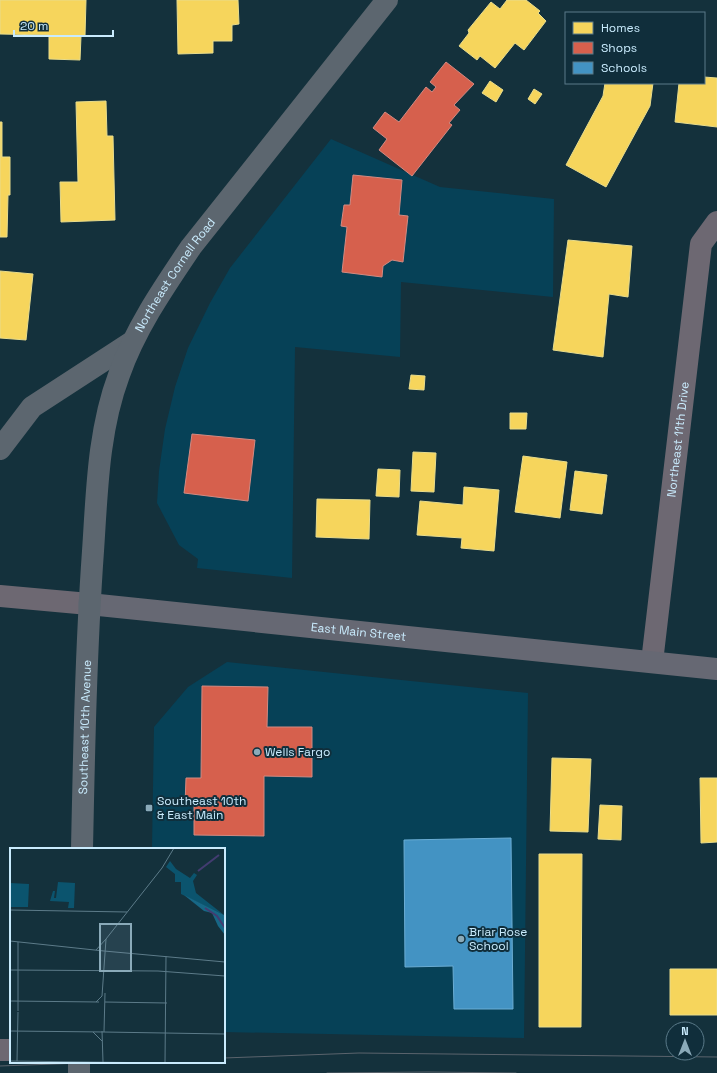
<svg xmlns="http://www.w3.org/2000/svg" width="717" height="1073" font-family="'Space Grotesk',sans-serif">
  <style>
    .built { fill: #064157 }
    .homes { fill: #f6d55c; stroke: #e8dc8c }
    .shops { fill: #d6604d; stroke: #d28a82 }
    .schools { fill: #4393c3; stroke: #6badd4 }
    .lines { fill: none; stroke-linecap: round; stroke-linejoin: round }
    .minor { stroke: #6d6872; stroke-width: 22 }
    .major { stroke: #666873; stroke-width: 22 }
    .highway { stroke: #5c666f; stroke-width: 22 }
    .tram { stroke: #5b646d; stroke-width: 1 }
    .poi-dot { fill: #8aaab9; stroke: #102e3b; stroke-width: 1.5 }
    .labels { text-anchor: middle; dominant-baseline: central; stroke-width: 4; stroke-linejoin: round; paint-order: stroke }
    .street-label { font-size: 12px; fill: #c9ebfd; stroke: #102e3b }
    .poi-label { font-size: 12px; fill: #c9ebfd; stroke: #102e3b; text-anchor: start }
    .inset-river { fill: none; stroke: #433c71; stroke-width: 2 }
    .inset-road { fill: none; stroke: #5c7b89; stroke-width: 1 }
    .view { fill: #8aaab9; fill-opacity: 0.15; stroke: #8aaab9; stroke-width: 2 }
    .inset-edge { fill: none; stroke: #c9ebfd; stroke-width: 2 }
  </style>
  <rect width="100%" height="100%" fill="#14313c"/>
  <path class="built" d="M 331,139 L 440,187 L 554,199 L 553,297 L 401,282 L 400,357 L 295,347 L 292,578 L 197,568 L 198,559 L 179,545 L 157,503 L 159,471 L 165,429 L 175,387 L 188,348 L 210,303 L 230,268 Z
    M 227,662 L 528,693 L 524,1038 L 224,1032 L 224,849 L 152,849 L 154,727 L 188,687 Z"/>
  <path class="homes" d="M 0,0 L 86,0 L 85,36 L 81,36 L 80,60 L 49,59 L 49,35 L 0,34 Z
    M 177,0 L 238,0 L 239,24 L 232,25 L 232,41 L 213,41 L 213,53 L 178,54 Z
    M 507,0 L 526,0 L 540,11 L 538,13 L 546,21 L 524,50 L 515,43 L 495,68 L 480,56 L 477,60 L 459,46 L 469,33 L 468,30 L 491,2 L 500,9 Z
    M 704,77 L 717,78 L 717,127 L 675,122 L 679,83 L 704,83 Z
    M 490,81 L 503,90 L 496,102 L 482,93 Z
    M 605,83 L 653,83 L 650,106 L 606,187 L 566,165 L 603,96 Z
    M 534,89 L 542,94 L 535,104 L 528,99 Z
    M 106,101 L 107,136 L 113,136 L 115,220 L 61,222 L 60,182 L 78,182 L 76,102 Z
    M 0,122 L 2,122 L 2,157 L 10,157 L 10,195 L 8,195 L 7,237 L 0,237 Z
    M 568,240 L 632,246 L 628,297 L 609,294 L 603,357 L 553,350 Z
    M 0,271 L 33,274 L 26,340 L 0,338 Z
    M 411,375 L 425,376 L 424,390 L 409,389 Z
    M 510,413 L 527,413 L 526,429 L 510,429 Z
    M 413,452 L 436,453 L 434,492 L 411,491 Z
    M 523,456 L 567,462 L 560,518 L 515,512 Z
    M 378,469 L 400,470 L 399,497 L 376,496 Z
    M 575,471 L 607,475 L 602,514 L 570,510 Z
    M 464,487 L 499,490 L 494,551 L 461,548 L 462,538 L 417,535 L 420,501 L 463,505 Z
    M 317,499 L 370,500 L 369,539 L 316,537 Z
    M 552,758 L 591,759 L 588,832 L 550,831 Z
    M 700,778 L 717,778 L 717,842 L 701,843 Z
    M 600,805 L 622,806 L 621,840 L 598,839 Z
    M 539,854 L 582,854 L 581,1027 L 539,1027 Z
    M 670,969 L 717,969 L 717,1015 L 670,1015 Z"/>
  <path class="shops" d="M 446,62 L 474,84 L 454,105 L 460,110 L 449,123 L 452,125 L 412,176 L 379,150 L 387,139 L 373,128 L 385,112 L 399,122 L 426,87 L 432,92 L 436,87 L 430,82 Z
    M 353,175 L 402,180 L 399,215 L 408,216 L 403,262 L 392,260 L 383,266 L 382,277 L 342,272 L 347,227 L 341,226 L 344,205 L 350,205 Z
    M 192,434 L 255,440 L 248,501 L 184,493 Z
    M 202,686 L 268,687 L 267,727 L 312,727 L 312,777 L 264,776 L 264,836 L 194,835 L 194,805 L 185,805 L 186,778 L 201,778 Z"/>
  <path class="schools" d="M 511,838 L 513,1009 L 454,1009 L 453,966 L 405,967 L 404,840 Z"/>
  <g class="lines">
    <g class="minor">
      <path d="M 0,596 L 89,604"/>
      <path id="s1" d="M 652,662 L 701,244 L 717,222"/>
      <path d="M 0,1050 L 11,1050"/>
    </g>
    <path class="major" id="s2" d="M 89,604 L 717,669"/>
    <g class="highway">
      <path d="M 0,449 L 32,407 L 132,342"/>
      <path id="s3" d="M 82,849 C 84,750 86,650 93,551 C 97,492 98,431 119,375 C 135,329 164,287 191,247 L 387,0"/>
      <path d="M 79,1062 L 79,1073"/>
    </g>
    <path class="tram" d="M 224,1058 L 359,1053 L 717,1057
      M 0,1066 L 111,1062
      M 327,1073 L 428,1072 L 516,1073"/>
  </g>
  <g class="poi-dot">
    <circle cx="257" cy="752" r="4"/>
    <rect x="145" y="804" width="8" height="8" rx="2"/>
    <circle cx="461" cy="939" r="4"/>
  </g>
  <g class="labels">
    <g class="street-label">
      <text stroke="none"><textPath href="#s3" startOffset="592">Northeast Cornell Road</textPath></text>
      <text stroke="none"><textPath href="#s1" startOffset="224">Northeast 11th Drive</textPath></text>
      <text stroke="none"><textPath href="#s2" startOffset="271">East Main Street</textPath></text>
      <text stroke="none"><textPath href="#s3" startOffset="122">Southeast 10th Avenue</textPath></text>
    </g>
    <g class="poi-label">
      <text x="265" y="752">Wells Fargo</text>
      <text x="157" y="801">Southeast 10th<tspan x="157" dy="14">&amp; East Main</tspan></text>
      <text x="469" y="932">Briar Rose<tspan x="469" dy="14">School</tspan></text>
    </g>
  </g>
  <g transform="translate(10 848)">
    <rect width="215" height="215" fill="#14313c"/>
    <path d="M 160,13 L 166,21 L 180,30 L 184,25 L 187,27 L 183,33 L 186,45 L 214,67 L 171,46 L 171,34 L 165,34 L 165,26 L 156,19 ZM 48,34 L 65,35 L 64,60 L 58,60 L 59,54 L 40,53 L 43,43 L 45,43 L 44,50 L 46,50 ZM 0,35 L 19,36 L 18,59 L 0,59 Z" fill="#0b546e"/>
    <path d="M 174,47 L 214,67 L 215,87 L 208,78 L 202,65 L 194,63 Z" fill="#176786"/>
    <path class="inset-river" d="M 188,23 L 209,7M 195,60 L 207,68 L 215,80"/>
    <path class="inset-road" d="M 0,62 L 117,64M 0,93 L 94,103M 8,94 L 8,163M 86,102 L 96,91M 94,103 L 215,114M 0,122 L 148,123 L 215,128M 0,153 L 89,154M 86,154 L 92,148 L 96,91 L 152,20 L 164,0M 95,154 L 157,155M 0,183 L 94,184 L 95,145M 92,183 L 93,214M 83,184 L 92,193M 94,184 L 215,186M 0,213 L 158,215M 7,213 L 8,164M 155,215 L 156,108"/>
    <path class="view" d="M 90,76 L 121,76 L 121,123 L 90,123 Z"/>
    <rect width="215" height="215" class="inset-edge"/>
  </g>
  <rect x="565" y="12" width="140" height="72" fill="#102e3b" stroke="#5a7a89"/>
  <rect x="573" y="22" width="20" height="12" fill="#f6d55c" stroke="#5a7a89"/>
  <text x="601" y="32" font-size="12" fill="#c9ebfd">Homes</text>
  <rect x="573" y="42" width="20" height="12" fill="#d6604d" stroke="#5a7a89"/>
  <text x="601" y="52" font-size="12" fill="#c9ebfd">Shops</text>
  <rect x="573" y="62" width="20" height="12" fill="#4393c3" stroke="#5a7a89"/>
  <text x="601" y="72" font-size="12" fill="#c9ebfd">Schools</text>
  <g transform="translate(685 1041)"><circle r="19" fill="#102e3b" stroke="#5a7a89"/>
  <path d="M0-3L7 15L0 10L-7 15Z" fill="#8aaab9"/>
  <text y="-6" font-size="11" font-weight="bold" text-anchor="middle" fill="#c9ebfd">N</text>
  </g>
  <path d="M14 30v6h99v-6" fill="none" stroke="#c9ebfd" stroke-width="2"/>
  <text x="20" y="30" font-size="12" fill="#c9ebfd" stroke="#102e3b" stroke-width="3" paint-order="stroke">20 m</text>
</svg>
